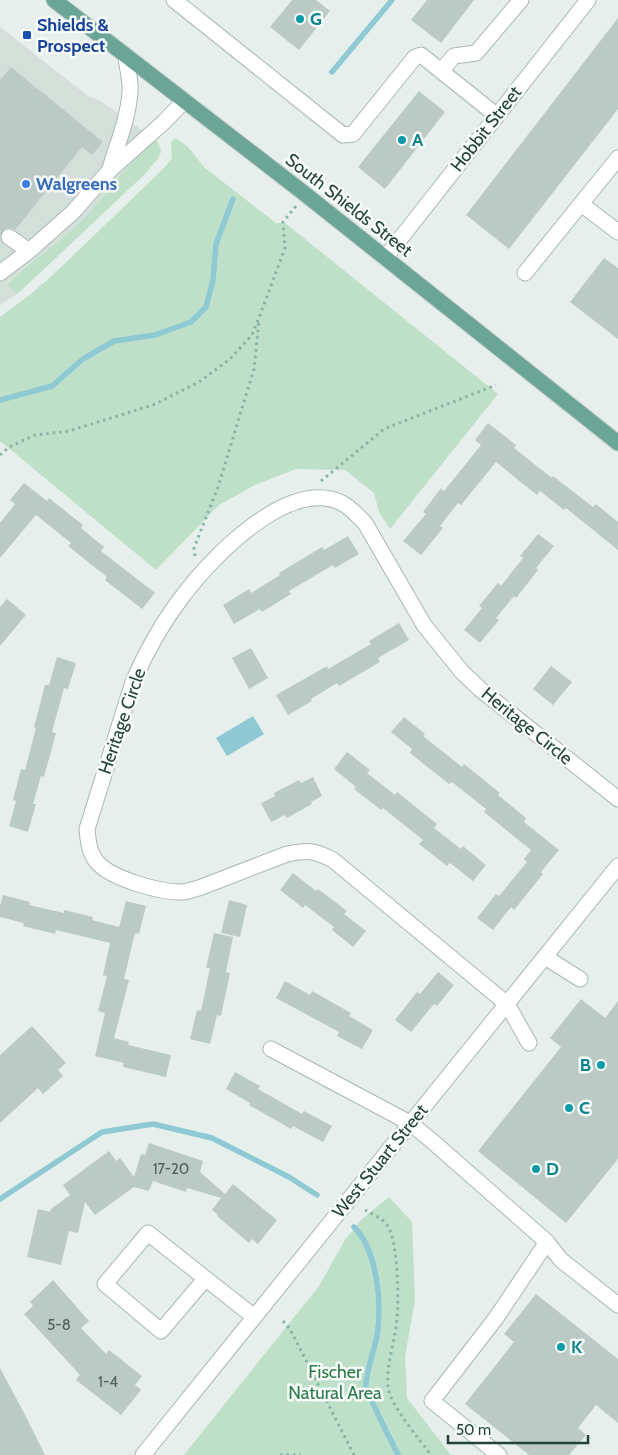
<svg xmlns="http://www.w3.org/2000/svg" width="618" height="1455" font-family="Cabin,sans-serif">
  <style>
    .built { fill: #d4dfda }
    .green { fill: #bfe0c8 }
    .water { fill: #8ec9d4 }
    .lines { fill: none; stroke-linecap: round; stroke-linejoin: round }
    .stream { stroke: #8ec9d4; stroke-width: 5.5 }
    .building { fill: #bbcac4 }
    .minor-casing { stroke: #a8b8b2; stroke-width: 17 }
    .major-casing { stroke: #c2cac8; stroke-width: 17 }
    .path { stroke: #86b3a5; stroke-width: 3; stroke-dasharray: 2.5 4; stroke-linecap: butt }
    .minor { stroke: #fff; stroke-width: 15 }
    .major { stroke: #6aa596; stroke-width: 15 }
    .culture-dot { fill: #0f9aa8; stroke: #f7fbf9; stroke-width: 2 }
    .transit-dot { fill: #1a4fb4; stroke: #f7fbf9; stroke-width: 2 }
    .shop-dot { fill: #3f7fe0; stroke: #f7fbf9; stroke-width: 2 }
    .labels { text-anchor: middle; dominant-baseline: central; stroke-width: 5; stroke-linejoin: round; paint-order: stroke }
    .number-label { font-size: 15px; fill: #4a645c }
    .culture-label { font-size: 18px; font-weight: bold; fill: #0d838f; stroke: #f7fbf9; text-anchor: start }
    .transit-label { font-size: 18px; font-weight: bold; fill: #164399; stroke: #f7fbf9; text-anchor: start }
    .street-label { font-size: 18px; fill: #24423a; stroke: #f7fbf9 }
    .shop-label { font-size: 18px; font-weight: bold; fill: #366cbe; stroke: #f7fbf9; text-anchor: start }
    .park-label { font-size: 18px; fill: #2d7a4b; stroke: #f7fbf9 }
  </style>
  <rect width="100%" height="100%" fill="#e6efeb"/>
  <path class="built" d="M 0,27 L 88,96 L 100,101 L 115,111 L 154,139 L 82,220 L 59,242 L 27,265 L 7,283 L 17,294 L 0,305 Z"/>
  <path class="green" d="M 154,139 L 159,144 L 161,152 L 157,160 L 144,175 L 24,288 L 17,294 L 7,284 C 30,261 57,245 80,222 C 106,196 127,165 154,139 Z
    M 174,139 L 177,139 L 188,147 L 205,168 L 276,223 L 285,223 L 498,394 L 390,529 L 379,512 L 374,493 L 345,470 L 296,469 L 255,485 L 219,505 L 156,570 L 0,441 L 0,317 L 31,294 L 56,272 L 164,168 L 172,158 L 171,143 Z
    M 389,1197 L 412,1222 L 415,1300 L 405,1357 L 407,1398 L 451,1455 L 184,1455 L 319,1286 L 345,1240 L 362,1219 Z"/>
  <path class="water" d="M 253,716 L 264,734 L 227,756 L 216,738 Z"/>
  <g class="lines">
    <path class="stream" d="M 332,72 L 392,0
      M 0,400 L 52,386 L 83,359 L 114,341 L 155,335 L 191,322 L 206,307 L 213,280 L 216,244 L 233,199
      M 0,1199 L 102,1132 L 153,1124 L 212,1138 L 289,1177 L 317,1195
      M 354,1227 C 378,1251 382,1305 377,1336 C 374,1351 366,1372 366,1385 C 366,1393 393,1444 398,1455"/>
  </g>
  <path class="building" d="M 292,0 L 316,0 L 330,11 L 299,50 L 270,27 Z
    M 427,0 L 474,0 L 441,43 L 411,20 Z
    M 618,18 L 618,109 L 509,249 L 466,215 Z
    M 11,67 L 103,142 L 92,155 L 82,147 L 15,230 L 10,228 L 6,228 L 0,235 L 0,80 Z
    M 419,91 L 445,112 L 385,189 L 358,167 Z
    M 604,258 L 618,268 L 618,339 L 570,302 Z
    M 488,423 L 516,445 L 514,448 L 552,478 L 553,476 L 593,507 L 596,504 L 618,522 L 618,550 L 566,508 L 564,510 L 540,491 L 537,495 L 496,462 L 461,505 L 458,503 L 440,526 L 443,528 L 421,555 L 403,541 L 426,514 L 423,512 L 441,488 L 444,491 L 481,445 L 475,440 Z
    M 24,483 L 47,501 L 49,498 L 83,525 L 81,528 L 104,547 L 101,551 L 155,593 L 142,609 L 105,580 L 107,577 L 68,546 L 71,543 L 36,515 L 0,558 L 0,523 L 15,504 L 10,500 Z
    M 538,534 L 554,546 L 536,568 L 538,570 L 516,598 L 514,596 L 496,618 L 499,620 L 480,643 L 464,630 L 482,608 L 479,606 L 498,583 L 501,586 L 523,558 L 520,556 Z
    M 348,536 L 359,554 L 335,568 L 333,565 L 289,591 L 291,594 L 262,612 L 260,609 L 234,624 L 223,605 L 249,589 L 251,593 L 280,575 L 279,573 L 322,547 L 324,550 Z
    M 7,599 L 26,615 L 0,646 L 0,607 Z
    M 399,623 L 409,640 L 378,658 L 380,662 L 339,686 L 337,683 L 311,699 L 312,701 L 288,715 L 276,695 L 327,666 L 328,669 L 371,644 L 369,641 Z
    M 251,648 L 268,678 L 249,689 L 232,658 Z
    M 57,657 L 76,663 L 68,689 L 64,688 L 52,732 L 56,733 L 44,777 L 41,776 L 33,804 L 36,804 L 28,832 L 9,826 L 16,801 L 13,800 L 21,769 L 25,770 L 36,728 L 34,727 L 45,685 L 49,685 Z
    M 551,666 L 572,682 L 553,705 L 533,689 Z
    M 404,717 L 425,734 L 423,736 L 462,767 L 464,764 L 500,793 L 498,795 L 526,818 L 524,822 L 559,850 L 541,872 L 543,874 L 514,910 L 511,907 L 493,930 L 477,918 L 496,894 L 499,896 L 527,862 L 524,859 L 531,850 L 484,812 L 486,809 L 452,782 L 449,784 L 410,753 L 412,749 L 391,732 Z
    M 347,752 L 370,770 L 367,773 L 395,795 L 397,792 L 437,824 L 434,828 L 461,849 L 463,846 L 486,865 L 473,881 L 450,863 L 447,866 L 419,844 L 423,840 L 383,808 L 381,810 L 354,789 L 356,787 L 334,769 Z
    M 313,777 L 322,796 L 311,802 L 312,804 L 287,818 L 285,815 L 271,822 L 261,803 L 275,796 L 274,793 L 299,780 L 301,783 Z
    M 293,873 L 316,891 L 318,889 L 347,911 L 344,914 L 366,931 L 353,947 L 332,930 L 334,927 L 305,905 L 303,908 L 280,890 Z
    M 3,895 L 30,902 L 29,905 L 64,913 L 64,910 L 93,917 L 92,920 L 119,927 L 126,901 L 146,906 L 139,934 L 135,933 L 124,979 L 129,980 L 114,1038 L 129,1042 L 128,1045 L 171,1055 L 166,1077 L 123,1067 L 124,1063 L 95,1056 L 105,1013 L 98,1011 L 107,976 L 103,975 L 110,943 L 56,930 L 55,934 L 23,926 L 24,923 L 0,917 L 0,906 Z
    M 229,900 L 247,905 L 240,937 L 221,933 Z
    M 214,933 L 233,937 L 226,972 L 230,973 L 221,1016 L 217,1015 L 210,1044 L 190,1039 L 197,1010 L 201,1011 L 210,968 L 206,968 Z
    M 438,972 L 454,985 L 437,1006 L 434,1004 L 411,1032 L 395,1020 L 417,992 L 420,994 Z
    M 285,981 L 310,995 L 312,991 L 351,1013 L 349,1016 L 373,1030 L 362,1049 L 337,1036 L 339,1032 L 276,998 Z
    M 581,999 L 605,1018 L 618,1001 L 618,1159 L 566,1223 L 478,1151 L 561,1047 L 550,1038 Z
    M 32,1026 L 66,1063 L 58,1070 L 63,1076 L 43,1094 L 38,1088 L 0,1123 L 0,1055 Z
    M 235,1072 L 260,1086 L 258,1089 L 302,1114 L 304,1111 L 332,1126 L 323,1142 L 293,1126 L 291,1129 L 249,1105 L 250,1103 L 226,1089 Z
    M 149,1143 L 203,1161 L 200,1172 L 225,1194 L 233,1184 L 277,1220 L 258,1244 L 252,1239 L 249,1243 L 217,1216 L 218,1215 L 212,1210 L 221,1198 L 187,1188 L 186,1192 L 153,1181 L 149,1191 L 134,1187 L 95,1215 L 85,1202 L 78,1233 L 69,1231 L 61,1265 L 27,1257 L 38,1209 L 50,1212 L 51,1209 L 70,1195 L 63,1185 L 109,1151 L 116,1161 L 120,1158 L 134,1177 L 141,1154 L 145,1155 Z
    M 53,1280 L 89,1321 L 81,1328 L 106,1354 L 109,1350 L 142,1376 L 135,1385 L 141,1390 L 121,1415 L 76,1380 L 80,1375 L 24,1314 L 33,1306 L 30,1302 Z
    M 536,1294 L 618,1359 L 618,1423 L 596,1405 L 578,1428 L 586,1435 L 569,1455 L 529,1455 L 465,1404 L 514,1342 L 504,1334 Z
    M 0,1368 L 23,1411 L 45,1455 L 0,1455 Z"/>
  <g class="lines">
    <defs>
      <path id="minor" d="M 174,0 L 343,135 L 353,134 L 415,57 L 421,55 L 496,115
        M 441,71 L 454,56 L 476,53 L 521,0
        M 110,169 C 117,144 128,120 130,92 C 131,81 127,68 126,57
        M 581,204 L 618,232
        M 9,237 L 29,251
        M 385,258 L 588,0
        M 0,273 L 29,251 L 73,212 L 110,170 L 164,122 L 184,101
        M 525,273 L 618,158
        M 545,957 L 580,979
        M 529,1043 L 507,1004 L 333,860 C 314,850 308,850 287,854 L 199,888 C 194,889 189,891 184,892 C 162,893 111,879 97,862 C 89,853 88,840 87,829 L 133,682 C 146,652 162,623 182,597 C 211,558 288,477 342,503 C 351,508 358,516 365,523 L 424,625 L 462,672 L 481,690 L 618,799
        M 271,1049 L 410,1123 L 432,1141 L 547,1242 L 561,1260 L 618,1305
        M 205,1279 L 161,1331 L 105,1284 L 148,1233 L 253,1316
        M 143,1455 L 618,866
        M 499,1455 L 432,1401 L 496,1318 L 547,1242"/>
      <path id="major" d="M 54,0 L 305,194 L 618,443"/>
    </defs>
    <use href="#minor" class="minor-casing"/>
    <use href="#major" class="major-casing"/>
    <path class="path" d="M 0,455 L 9,447 L 35,435 L 69,431 L 153,405 L 199,382 L 230,359 L 252,335 L 260,315 L 285,248 L 283,222 L 296,206
      M 321,481 L 384,429 L 496,385
      M 195,556 L 194,548 L 218,487 L 254,369 L 259,320
      M 365,1210 C 372,1214 382,1218 387,1225 C 398,1239 399,1300 397,1319 C 395,1342 386,1364 388,1387 C 390,1405 420,1440 431,1455
      M 283,1321 L 290,1329 L 354,1455
      M 280,1455 L 301,1455"/>
    <use href="#minor" class="minor"/>
    <use href="#major" class="major"/>
  </g>
  <g class="culture-dot">
    <circle cx="300" cy="19" r="5"/>
    <circle cx="402" cy="140" r="5"/>
    <circle cx="601" cy="1065" r="5"/>
    <circle cx="569" cy="1108" r="5"/>
    <circle cx="536" cy="1169" r="5"/>
    <circle cx="561" cy="1347" r="5"/>
  </g>
  <rect class="transit-dot" x="22" y="30" width="10" height="10" rx="2.5"/>
  <circle class="shop-dot" cx="26" cy="184" r="5"/>
  <g class="labels">
    <g class="number-label">
      <text x="171" y="1169">17-20</text>
      <text x="59" y="1325">5-8</text>
      <text x="108" y="1382">1-4</text>
    </g>
    <g class="culture-label">
      <text x="310" y="19">G</text>
      <text x="412" y="140">A</text>
      <text x="591" y="1065" text-anchor="end">B</text>
      <text x="579" y="1108">C</text>
      <text x="546" y="1169">D</text>
      <text x="571" y="1347">K</text>
    </g>
    <g class="transit-label">
      <text x="37" y="25">Shields &amp;<tspan x="37" dy="21">Prospect</tspan></text>
    </g>
    <g class="street-label">
      <text transform="translate(486 129) rotate(-52)">Hobbit Street</text>
      <text transform="translate(349 205) rotate(38)">South Shields Street</text>
      <text transform="translate(122 721) rotate(-71)">Heritage Circle</text>
      <text transform="translate(527 726) rotate(39)">Heritage Circle</text>
      <text transform="translate(380 1161) rotate(-51)">West Stuart Street</text>
    </g>
    <g class="shop-label">
      <text x="36" y="184">Walgreens</text>
    </g>
    <g class="park-label">
      <text x="335" y="1372">Fischer<tspan x="335" dy="21">Natural Area</tspan></text>
    </g>
  </g>
  <path d="M448 1435v8h140v-8" fill="none" stroke="#24423a" stroke-width="2.5"/>
  <text x="456" y="1435" font-size="15" fill="#24423a" stroke="#f7fbf9" stroke-width="4" paint-order="stroke">50 m</text>
</svg>
